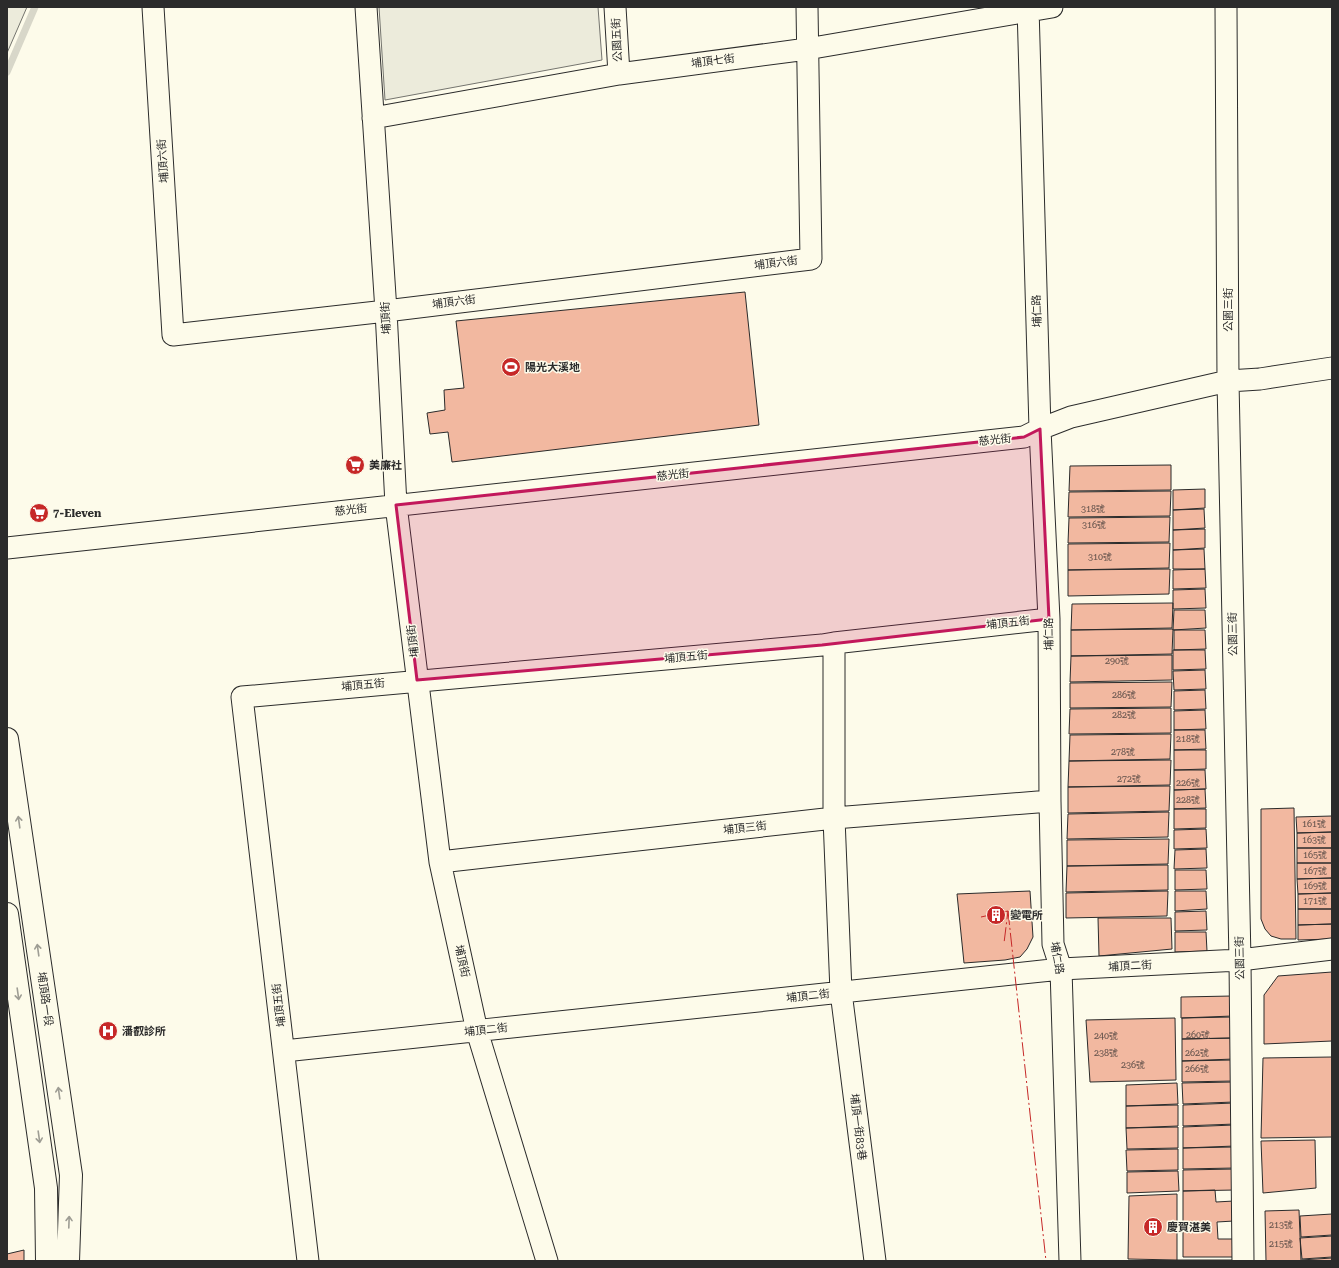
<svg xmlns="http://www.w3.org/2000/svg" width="1339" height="1268" font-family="'Roboto Serif','Noto Sans TC',serif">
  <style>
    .green { fill: #ecebdb; stroke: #74746e }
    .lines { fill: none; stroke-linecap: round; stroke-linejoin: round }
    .stream { stroke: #d8d7c9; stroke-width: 7 }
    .building { fill: #f2b8a0; stroke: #2b2b2b }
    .street-casing { stroke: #2b2b2b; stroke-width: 23 }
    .secondary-casing { stroke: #2b2b2b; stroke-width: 24 }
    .street { stroke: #fdfbea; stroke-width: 21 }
    .secondary { stroke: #fdfbea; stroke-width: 22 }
    .power { stroke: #c62828; stroke-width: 1; stroke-dasharray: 14 3 2 3; stroke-linecap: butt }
    .oneway { stroke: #9e9d94 }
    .marked { fill: #c2185b; fill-opacity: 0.2; stroke: #c2185b; stroke-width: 3; stroke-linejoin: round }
    .labels { text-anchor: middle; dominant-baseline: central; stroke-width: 3; stroke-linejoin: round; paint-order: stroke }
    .number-label { font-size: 9px; fill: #5d4e48 }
    .street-label { font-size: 11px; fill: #2b2b2b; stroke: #fdfbea }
    .poi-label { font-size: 11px; font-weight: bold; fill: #2b2b2b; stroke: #fdfbea; text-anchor: start }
  </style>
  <rect width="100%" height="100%" fill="#fdfbea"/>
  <path class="green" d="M 7,7 L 27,7 L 7,53 Z
    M 379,7 L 598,7 L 602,60 L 385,100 Z"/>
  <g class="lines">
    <path class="stream" d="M 7,72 L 35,7"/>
  </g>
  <path class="building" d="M 745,292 L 759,425 L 452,462 L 448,432 L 430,434 L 427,413 L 445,410 L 444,390 L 464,388 L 456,321 Z
    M 1171,465 L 1171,490 L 1069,491 L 1070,466 Z
    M 1205,489 L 1205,508 L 1173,510 L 1173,490 Z
    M 1171,491 L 1170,516 L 1068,517 L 1069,492 Z
    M 1204,509 L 1205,528 L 1173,530 L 1173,510 Z
    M 1170,517 L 1169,542 L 1068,543 L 1069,518 Z
    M 1205,529 L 1205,548 L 1173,550 L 1173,530 Z
    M 1170,543 L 1169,568 L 1068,570 L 1068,544 Z
    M 1204,549 L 1205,569 L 1173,569 L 1173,550 Z
    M 1170,569 L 1169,594 L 1068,596 L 1068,570 Z
    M 1205,569 L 1206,588 L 1173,589 L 1173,570 Z
    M 1205,589 L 1206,608 L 1173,609 L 1173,590 Z
    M 1173,603 L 1172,628 L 1071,630 L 1072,604 Z
    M 1174,610 L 1205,610 L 1206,628 L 1173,630 Z
    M 1173,629 L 1172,654 L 1071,656 L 1071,630 Z
    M 1174,630 L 1205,630 L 1206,649 L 1174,650 Z
    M 1173,650 L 1205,650 L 1206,669 L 1173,670 Z
    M 1172,655 L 1172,680 L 1070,682 L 1071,656 Z
    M 1205,670 L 1206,689 L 1174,690 L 1173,671 Z
    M 1172,682 L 1171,707 L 1070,708 L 1070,683 Z
    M 1205,690 L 1206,709 L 1174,710 L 1174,691 Z
    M 1171,708 L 1171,733 L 1069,734 L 1070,709 Z
    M 1205,710 L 1206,729 L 1174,730 L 1174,711 Z
    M 1174,730 L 1205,730 L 1206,749 L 1174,750 Z
    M 1171,734 L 1170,759 L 1069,761 L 1070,735 Z
    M 1174,750 L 1206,750 L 1206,769 L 1174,770 Z
    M 1171,760 L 1170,785 L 1068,787 L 1069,761 Z
    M 1174,770 L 1205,770 L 1206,789 L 1174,790 Z
    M 1170,786 L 1169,811 L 1068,813 L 1068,787 Z
    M 1205,789 L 1206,808 L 1174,809 L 1174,790 Z
    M 1294,808 L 1296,939 L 1281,939 L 1271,936 L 1265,929 L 1261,919 L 1261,809 Z
    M 1174,809 L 1206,809 L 1206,828 L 1174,829 Z
    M 1169,812 L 1168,837 L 1067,839 L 1068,814 Z
    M 1332,816 L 1332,832 L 1297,833 L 1296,817 Z
    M 1206,829 L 1207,848 L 1174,849 L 1174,830 Z
    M 1332,832 L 1332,848 L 1297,848 L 1297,833 Z
    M 1169,839 L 1168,864 L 1067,866 L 1067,840 Z
    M 1297,848 L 1332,848 L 1332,863 L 1297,863 Z
    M 1206,849 L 1207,868 L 1174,869 L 1175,850 Z
    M 1297,863 L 1332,863 L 1332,878 L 1297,879 Z
    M 1168,865 L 1168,890 L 1066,892 L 1067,866 Z
    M 1175,870 L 1206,870 L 1207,889 L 1175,890 Z
    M 1332,878 L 1332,893 L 1298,894 L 1297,879 Z
    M 1030,891 L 1033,937 L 1027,949 L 1020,957 L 1005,960 L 964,963 L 957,894 Z
    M 1168,891 L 1167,916 L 1066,918 L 1066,893 Z
    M 1175,891 L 1206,891 L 1207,909 L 1175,911 Z
    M 1332,893 L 1332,909 L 1298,909 L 1298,894 Z
    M 1298,909 L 1332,909 L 1332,924 L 1298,925 Z
    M 1206,911 L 1207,930 L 1175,931 L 1175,912 Z
    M 1098,918 L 1171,918 L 1172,949 L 1099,956 Z
    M 1332,924 L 1332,939 L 1298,940 L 1298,925 Z
    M 1175,932 L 1206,932 L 1207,951 L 1175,952 Z
    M 1332,972 L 1332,1041 L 1264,1044 L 1264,995 L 1278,976 Z
    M 1232,996 L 1233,1016 L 1181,1018 L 1181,997 Z
    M 1233,1017 L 1234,1038 L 1182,1039 L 1182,1018 Z
    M 1175,1018 L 1176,1080 L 1090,1082 L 1086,1020 Z
    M 1233,1038 L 1234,1059 L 1182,1061 L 1182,1039 Z
    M 1332,1057 L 1332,1137 L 1261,1138 L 1263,1058 Z
    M 1233,1060 L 1234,1081 L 1182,1082 L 1182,1061 Z
    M 1233,1082 L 1234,1102 L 1183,1104 L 1182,1083 Z
    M 1177,1083 L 1178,1104 L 1126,1106 L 1126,1085 Z
    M 1234,1103 L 1235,1124 L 1183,1126 L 1183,1105 Z
    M 1178,1105 L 1178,1126 L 1126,1128 L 1126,1106 Z
    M 1234,1125 L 1235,1146 L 1183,1148 L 1183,1127 Z
    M 1178,1127 L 1178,1148 L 1127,1149 L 1126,1128 Z
    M 1315,1140 L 1316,1188 L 1263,1193 L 1261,1141 Z
    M 1234,1147 L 1235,1168 L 1183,1169 L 1183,1148 Z
    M 1178,1149 L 1178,1170 L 1127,1171 L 1126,1150 Z
    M 1235,1169 L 1235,1190 L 1183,1191 L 1183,1170 Z
    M 1178,1171 L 1179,1191 L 1127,1193 L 1127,1172 Z
    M 1215,1190 L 1216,1202 L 1234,1201 L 1234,1221 L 1217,1222 L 1218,1239 L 1233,1239 L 1234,1257 L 1183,1257 L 1183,1191 Z
    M 1177,1194 L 1177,1260 L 1128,1259 L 1129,1196 Z
    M 1299,1210 L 1301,1261 L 1266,1261 L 1265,1211 Z
    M 1332,1214 L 1332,1235 L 1301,1237 L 1300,1216 Z
    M 1332,1236 L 1332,1257 L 1302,1259 L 1300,1238 Z
    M 24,1250 L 24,1261 L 7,1261 L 7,1254 Z
    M 1332,1258 L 1332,1261 L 1301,1261 L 1301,1260 Z
    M 1177,1260 L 1235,1260 L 1235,1261 L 1177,1261 Z"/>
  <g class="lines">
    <defs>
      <path id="street" d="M 153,7 L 173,335 L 386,311 L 811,259 L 807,7
        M 366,7 L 386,311 L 396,505 L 440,862 L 477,1031 L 547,1261
        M 615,7 L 619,74
        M 1028,7 L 1040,429 L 1049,619 L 1050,801 L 1053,944 L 1061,969 L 1070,1261
        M 1226,7 L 1228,381 L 1240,960 L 1243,1261
        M 373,118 L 619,74 L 807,49 L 1052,7
        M 7,548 L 1024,437 L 1040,429 L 1071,417 L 1228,381 L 1260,379 L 1332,368
        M 834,643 L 834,818 L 841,992 L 875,1261
        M 440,862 L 834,818 L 1050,801
        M 284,1051 L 1061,969 L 1240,960 L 1332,949
        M 308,1261 L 242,697 L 822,645 L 834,643 L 1049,619"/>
      <path id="secondary" d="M 7,739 L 71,1175 L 68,1261
        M 7,914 L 46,1188 L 47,1261"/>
    </defs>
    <use href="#street" class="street-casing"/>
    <use href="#secondary" class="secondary-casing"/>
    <use href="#street" class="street"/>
    <use href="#secondary" class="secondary"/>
    <path class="power" d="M 1008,911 L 1046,1261
      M 981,917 L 1008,911 L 1004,943"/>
  </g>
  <defs><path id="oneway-shaft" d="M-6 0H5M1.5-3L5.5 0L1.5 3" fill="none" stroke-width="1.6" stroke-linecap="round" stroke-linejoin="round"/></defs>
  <g class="oneway">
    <use href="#oneway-shaft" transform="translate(19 822) rotate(-98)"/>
    <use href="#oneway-shaft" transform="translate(38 950) rotate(-98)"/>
    <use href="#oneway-shaft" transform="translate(18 994) rotate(82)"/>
    <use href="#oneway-shaft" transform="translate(59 1093) rotate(-98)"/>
    <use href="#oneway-shaft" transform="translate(39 1137) rotate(82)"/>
    <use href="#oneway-shaft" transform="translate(69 1222) rotate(-88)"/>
  </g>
  <path class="marked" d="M 1040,429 L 1049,619 L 822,645 L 417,680 L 396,505 L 1024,437 Z"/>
  <defs>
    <symbol id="stadium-disc" viewBox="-11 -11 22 22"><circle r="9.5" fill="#c62828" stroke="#fdfbea"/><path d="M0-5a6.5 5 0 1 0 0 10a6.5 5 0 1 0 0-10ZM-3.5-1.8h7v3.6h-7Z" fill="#fff"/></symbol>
    <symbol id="supermarket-disc" viewBox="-11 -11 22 22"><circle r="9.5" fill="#c62828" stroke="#fdfbea"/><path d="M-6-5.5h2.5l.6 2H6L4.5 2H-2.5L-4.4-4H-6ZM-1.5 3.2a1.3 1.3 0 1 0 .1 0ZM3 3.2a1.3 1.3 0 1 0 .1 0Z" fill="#fff"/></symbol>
    <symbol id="building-disc" viewBox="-11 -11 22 22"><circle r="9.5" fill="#c62828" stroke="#fdfbea"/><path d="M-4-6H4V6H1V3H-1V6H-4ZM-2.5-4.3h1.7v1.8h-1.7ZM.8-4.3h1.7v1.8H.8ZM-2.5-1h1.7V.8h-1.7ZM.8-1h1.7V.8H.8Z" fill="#fff"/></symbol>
    <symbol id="hospital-disc" viewBox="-11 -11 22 22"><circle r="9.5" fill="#c62828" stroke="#fdfbea"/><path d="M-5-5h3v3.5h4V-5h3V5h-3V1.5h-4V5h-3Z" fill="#fff"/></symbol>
  </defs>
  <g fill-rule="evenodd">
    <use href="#stadium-disc" x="500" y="356" width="22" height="22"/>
    <use href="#supermarket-disc" x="344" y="454" width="22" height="22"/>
    <use href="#supermarket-disc" x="28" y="502" width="22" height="22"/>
    <use href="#building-disc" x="985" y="904" width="22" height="22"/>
    <use href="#hospital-disc" x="97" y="1020" width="22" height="22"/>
    <use href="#building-disc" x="1142" y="1216" width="22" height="22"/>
  </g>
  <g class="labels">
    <g class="number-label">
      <text x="1093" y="509">318號</text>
      <text x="1094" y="525">316號</text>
      <text x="1100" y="557">310號</text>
      <text x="1117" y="661">290號</text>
      <text x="1124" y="695">286號</text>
      <text x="1124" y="715">282號</text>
      <text x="1188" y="739">218號</text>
      <text x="1123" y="752">278號</text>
      <text x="1129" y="779">272號</text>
      <text x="1188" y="783">226號</text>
      <text x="1188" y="800">228號</text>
      <text x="1314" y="824">161號</text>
      <text x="1314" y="840">163號</text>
      <text x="1315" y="855">165號</text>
      <text x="1315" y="871">167號</text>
      <text x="1315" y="886">169號</text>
      <text x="1315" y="901">171號</text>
      <text x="1198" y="1035">260號</text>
      <text x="1106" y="1036">240號</text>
      <text x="1106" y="1053">238號</text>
      <text x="1197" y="1053">262號</text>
      <text x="1133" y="1065">236號</text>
      <text x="1197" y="1069">266號</text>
      <text x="1281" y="1225">213號</text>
      <text x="1281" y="1244">215號</text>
    </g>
    <g class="street-label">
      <text transform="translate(617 40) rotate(-93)">公園五街</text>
      <text transform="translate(713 61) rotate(-7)">埔頂七街</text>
      <text transform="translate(163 161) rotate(-94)">埔頂六街</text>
      <text transform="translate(776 263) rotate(-7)">埔頂六街</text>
      <text transform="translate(454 302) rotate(-7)">埔頂六街</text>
      <text transform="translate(1228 310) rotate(-90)">公園三街</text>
      <text transform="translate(1037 311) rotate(-92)">埔仁路</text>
      <text transform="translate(386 318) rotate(-93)">埔頂街</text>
      <text transform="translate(995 440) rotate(-6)">慈光街</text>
      <text transform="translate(673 475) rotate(-6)">慈光街</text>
      <text transform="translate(351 510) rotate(-6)">慈光街</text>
      <text transform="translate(1008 623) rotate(-6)">埔頂五街</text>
      <text transform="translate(1049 634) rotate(-91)">埔仁路</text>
      <text transform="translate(1233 634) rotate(-91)">公園三街</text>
      <text transform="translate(413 641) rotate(-97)">埔頂街</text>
      <text transform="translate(686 657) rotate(-5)">埔頂五街</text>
      <text transform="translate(363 685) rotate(-5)">埔頂五街</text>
      <text transform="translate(745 828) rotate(-6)">埔頂三街</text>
      <text transform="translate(1057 958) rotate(80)">埔仁路</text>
      <text transform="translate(1240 958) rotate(-91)">公園三街</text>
      <text transform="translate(462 961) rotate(77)">埔頂街</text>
      <text transform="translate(1130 966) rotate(-3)">埔頂二街</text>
      <text transform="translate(808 996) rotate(-6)">埔頂二街</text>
      <text transform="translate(45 999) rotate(82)">埔頂路一段</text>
      <text transform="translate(279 1005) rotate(-97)">埔頂五街</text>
      <text transform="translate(486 1030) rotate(-6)">埔頂二街</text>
      <text transform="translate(858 1127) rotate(83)">埔頂一街83巷</text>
    </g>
    <g class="poi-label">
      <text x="525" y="367">陽光大溪地</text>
      <text x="369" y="465">美廉社</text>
      <text x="53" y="513">7-Eleven</text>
      <text x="1010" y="915">變電所</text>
      <text x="122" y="1031">潘叡診所</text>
      <text x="1167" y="1227">慶賀湛美</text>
    </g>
  </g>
  <rect width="1339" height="1268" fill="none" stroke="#2b2b2b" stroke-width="16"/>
</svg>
